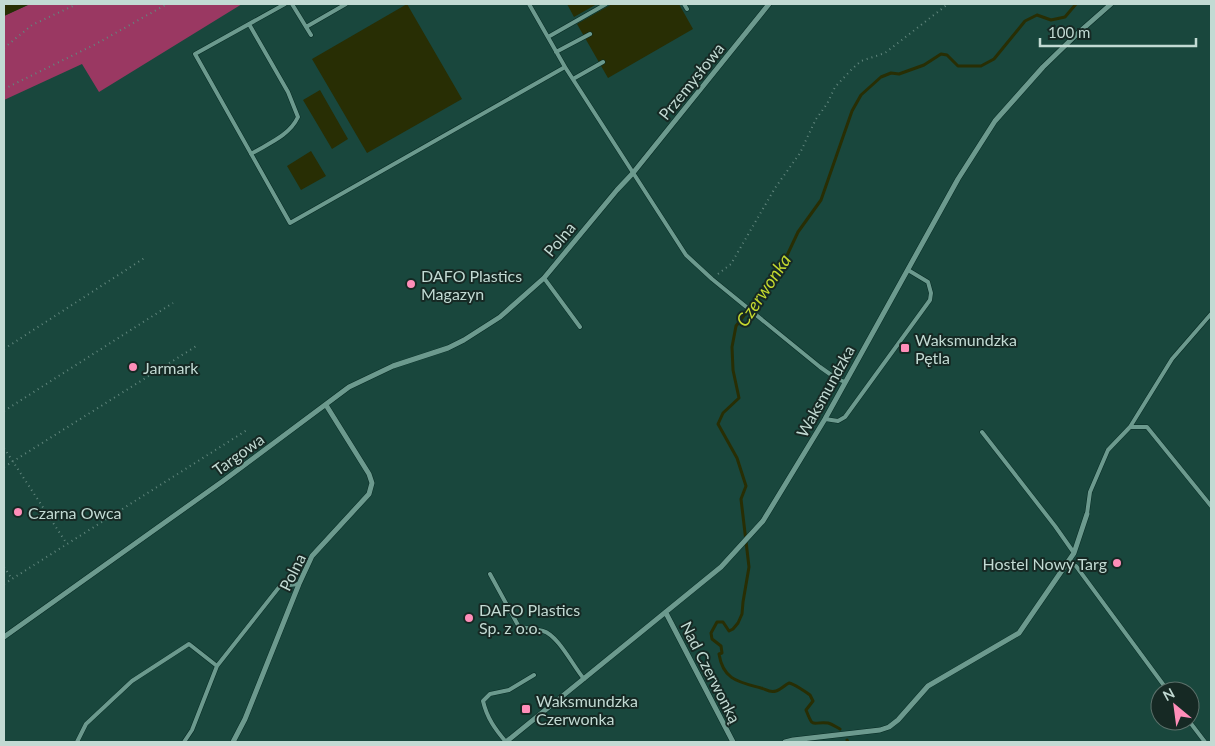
<svg xmlns="http://www.w3.org/2000/svg" width="1215" height="746" font-family="Lato,sans-serif">
  <style>
    .green { fill: #9a3862 }
    .water { fill: #282e04 }
    .lines { fill: none; stroke-linecap: round; stroke-linejoin: round }
    .stream { stroke: #282e04; stroke-width: 3 }
    .lane-casing { stroke: #072b24; stroke-width: 5 }
    .street-casing { stroke: #072b24; stroke-width: 6 }
    .path { stroke: #62877e; stroke-width: 2; stroke-dasharray: 1 4; stroke-linecap: butt }
    .lane { stroke: #6c9a8e; stroke-width: 4 }
    .street { stroke: #6c9a8e; stroke-width: 5 }
    .poi-dot { fill: #ff8eb9; stroke: #162924; stroke-width: 2 }
    .labels { text-anchor: middle; dominant-baseline: central; stroke-width: 4; stroke-linejoin: round; paint-order: stroke }
    .street-label { font-size: 16px; fill: #c2dad3; stroke: #162924 }
    .poi-label { font-size: 16px; fill: #c2dad3; stroke: #162924; text-anchor: start }
    .water-label { font-size: 18px; font-style: italic; fill: #c5d92f; stroke: #162924 }
  </style>
  <rect width="100%" height="100%" fill="#19473d"/>
  <path class="green" d="M 30,4 L 242,4 L 99,92 L 82,64 L 4,100 L 4,16 Z"/>
  <path class="water" d="M 4,4 L 30,4 L 4,16 Z
    M 407,4 L 462,99 L 367,153 L 312,59 Z
    M 567,4 L 597,4 L 574,17 Z
    M 612,4 L 679,4 L 693,29 L 608,78 L 577,24 Z
    M 320,90 L 348,139 L 332,149 L 303,100 Z
    M 311,151 L 326,176 L 301,190 L 287,166 Z"/>
  <g class="lines">
    <path class="stream" d="M 840,729 C 836,727 832,724 828,723 C 811,721 814,730 806,710 L 813,701 L 810,695 C 806,692 794,684 789,683 C 785,685 780,690 776,691 C 769,693 766,689 761,688 C 739,682 723,680 719,654 L 722,653 L 721,646 L 712,639 L 711,633 L 717,622 L 723,622 L 729,631 L 733,629 L 738,623 L 742,614 L 743,602 L 749,567 L 741,499 L 746,486 L 737,458 L 718,424 L 723,413 L 739,398 L 733,370 L 732,347 L 736,326 L 783,264 L 798,232 L 821,200 L 852,111 L 861,95 L 881,77 L 891,73 L 899,74 L 924,65 L 941,54 L 947,55 L 958,66 L 981,66 L 994,59 L 1025,21 L 1037,15 L 1051,20 L 1065,17 L 1076,4
      M 847,740 L 848,742"/>
    <defs>
      <path id="lane" d="M 285,4 L 195,54 L 290,223 L 565,67
        M 292,4 L 311,35
        M 529,4 L 565,67 L 686,255 L 712,279 L 820,367 L 837,379 L 845,382
        M 684,4 L 687,9
        M 249,24 L 288,92 L 298,117 C 289,136 269,143 251,154
        M 306,27 L 346,4
        M 548,37 L 606,4
        M 556,52 L 590,34
        M 573,79 L 603,62
        M 544,278 L 580,327
        M 825,419 L 838,421 L 845,417 L 930,300 L 931,293 L 928,282 L 908,270
        M 1130,427 L 1172,359 L 1211,314
        M 982,432 L 1055,526 L 1074,553
        M 1087,514 L 1090,492 L 1108,450 L 1130,427 L 1147,427 L 1211,506
        M 1067,562 L 1076,566 L 1168,691
        M 490,574 L 519,627 C 527,628 535,629 543,631 C 558,635 573,666 584,679
        M 1189,721 L 1205,742
        M 77,742 L 86,724 L 132,681 L 189,644 L 217,666 L 280,586 L 299,584
        M 184,742 L 192,730 L 217,666
        M 506,742 C 495,729 487,718 483,701 L 490,694 L 509,690 L 534,675"/>
      <path id="street" d="M 666,613 L 733,742
        M 4,637 L 223,481 L 349,387 L 393,366 L 448,348 L 464,340 L 500,317 L 544,278 L 617,190 L 633,173 L 769,4
        M 233,742 L 245,719 L 299,584 L 312,556 L 369,494 L 372,483 L 369,474 L 326,405
        M 506,742 L 721,567 L 763,521 L 825,419 L 958,179 L 995,121 L 1043,67 L 1077,34 L 1111,4
        M 785,742 L 793,740 L 880,730 L 889,727 L 898,720 L 928,686 L 1019,633 L 1074,553 L 1087,514"/>
    </defs>
    <use href="#lane" class="lane-casing"/>
    <use href="#street" class="street-casing"/>
    <path class="path" d="M 4,48 L 32,25 L 77,4
      M 4,89 L 96,44 L 167,4
      M 718,274 L 731,264 L 775,188 L 800,153 L 816,119 L 827,104 L 835,87 L 852,69 L 861,61 L 885,53 L 948,4
      M 4,349 L 146,257
      M 4,411 L 173,303
      M 4,448 L 67,544
      M 4,467 L 198,345
      M 4,567 L 12,579
      M 4,584 L 247,430"/>
    <use href="#lane" class="lane"/>
    <use href="#street" class="street"/>
  </g>
  <g class="poi-dot">
    <circle cx="411" cy="284" r="5"/>
    <rect x="900" y="343" width="10" height="10" rx="2.5"/>
    <circle cx="133" cy="367" r="5"/>
    <circle cx="18" cy="512" r="5"/>
    <circle cx="1117" cy="563" r="5"/>
    <circle cx="469" cy="618" r="5"/>
    <rect x="521" y="704" width="10" height="10" rx="2.5"/>
  </g>
  <g class="labels">
    <g class="street-label">
      <text transform="translate(691 81) rotate(-51)">Przemysłowa</text>
      <text transform="translate(559 239) rotate(-50)">Polna</text>
      <text transform="translate(825 391) rotate(-61)">Waksmundzka</text>
      <text transform="translate(238 454) rotate(-36)">Targowa</text>
      <text transform="translate(292 572) rotate(-64)">Polna</text>
      <text transform="translate(711 672) rotate(63)">Nad Czerwonką</text>
    </g>
    <g class="poi-label">
      <text x="421" y="275">DAFO Plastics<tspan x="421" dy="18">Magazyn</tspan></text>
      <text x="915" y="339">Waksmundzka<tspan x="915" dy="18">Pętla</tspan></text>
      <text x="143" y="367">Jarmark</text>
      <text x="28" y="512">Czarna Owca</text>
      <text x="1107" y="563" text-anchor="end">Hostel Nowy Targ</text>
      <text x="479" y="609">DAFO Plastics<tspan x="479" dy="18">Sp. z o.o.</tspan></text>
      <text x="536" y="700">Waksmundzka<tspan x="536" dy="18">Czerwonka</tspan></text>
    </g>
    <g class="water-label">
      <text transform="translate(763 290) rotate(-56)">Czerwonka</text>
    </g>
  </g>
  <rect width="1215" height="746" fill="none" stroke="#c2dad3" stroke-width="10"/>
  <g transform="translate(1175 706) rotate(331)"><circle r="24" fill="#162924" stroke="#5b706a"/>
  <path d="M0-4L9 19L0 12L-9 19Z" fill="#ff8eb9"/>
  <text y="-8" font-size="14" font-weight="bold" text-anchor="middle" fill="#c2dad3">N</text>
  </g>
  <path d="M1040 38v8h156v-8" fill="none" stroke="#c2dad3" stroke-width="2.5"/>
  <text x="1048" y="38" font-size="15" fill="#c2dad3" stroke="#162924" stroke-width="4" paint-order="stroke">100 m</text>
</svg>
